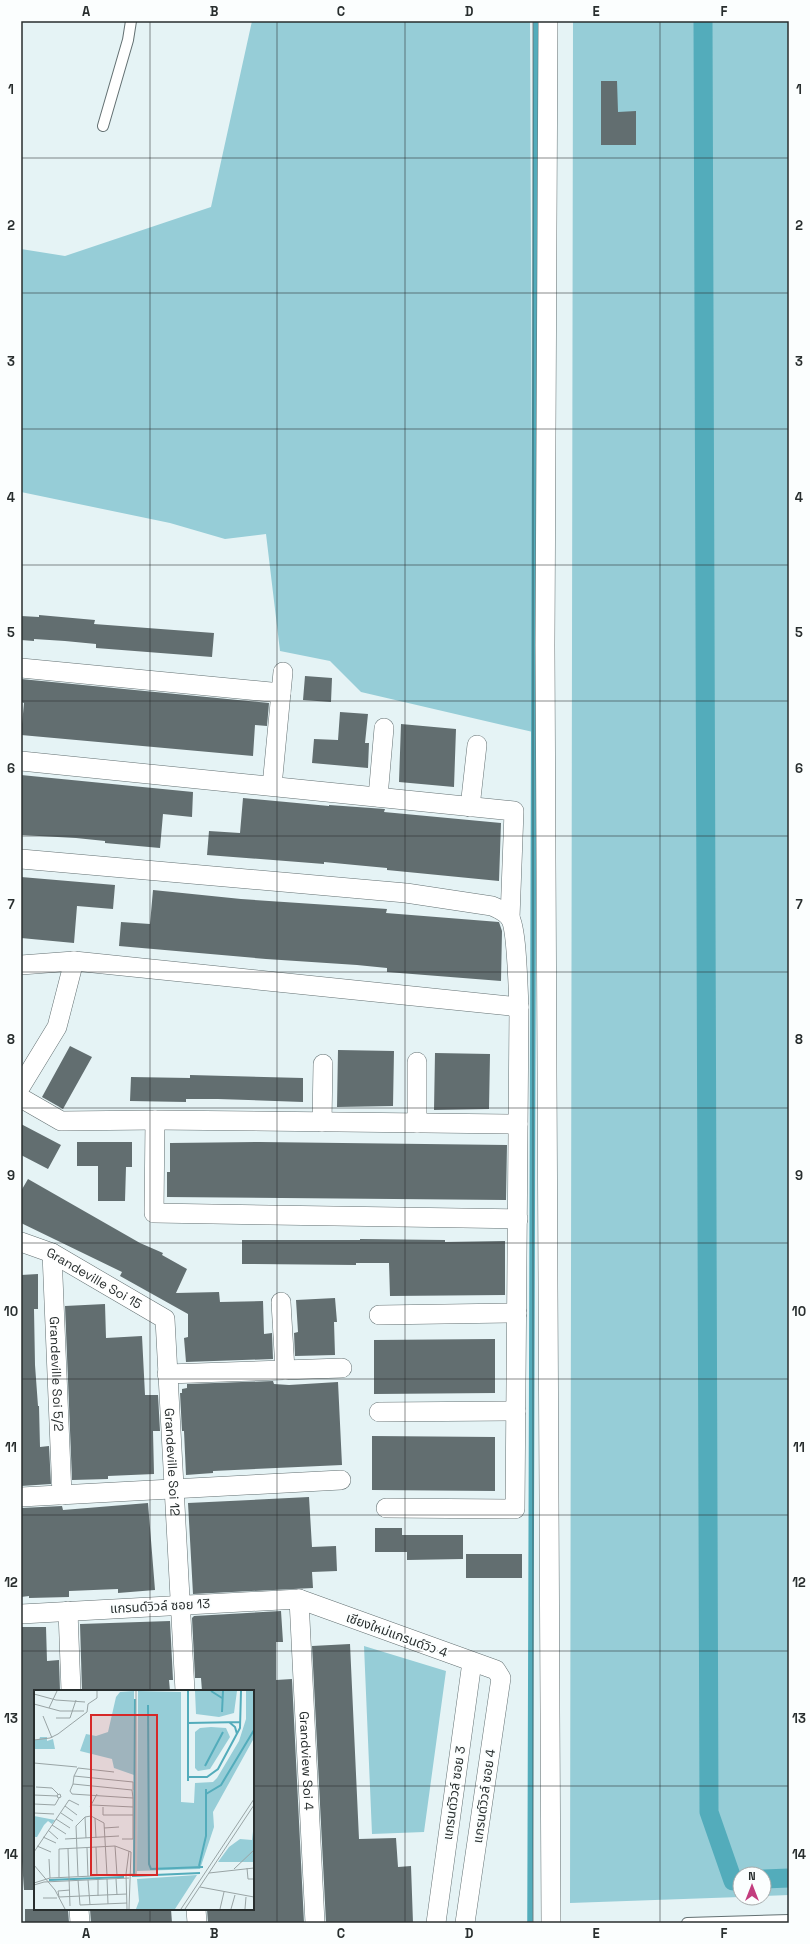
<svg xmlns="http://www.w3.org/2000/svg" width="810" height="1944" font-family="'Space Grotesk','Noto Sans Thai',sans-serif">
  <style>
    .green { fill: #96cdd7 }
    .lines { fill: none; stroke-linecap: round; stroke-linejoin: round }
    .stream { stroke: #53acbb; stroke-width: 5.5 }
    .canal { stroke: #53acbb; stroke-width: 19 }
    .building { fill: #626e70 }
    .service-casing { stroke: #637072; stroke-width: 12 }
    .minor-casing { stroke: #637072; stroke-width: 20 }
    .service { stroke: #fff; stroke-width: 10 }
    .minor { stroke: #fff; stroke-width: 19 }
    .grid { fill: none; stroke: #282e2e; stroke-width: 1; stroke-opacity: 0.55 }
    .labels { text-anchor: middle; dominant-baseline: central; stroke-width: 4; stroke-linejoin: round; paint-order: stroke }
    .street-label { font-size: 13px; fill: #282e2e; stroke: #fbfefe }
    .inset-river { fill: none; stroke: #53acbb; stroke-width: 2 }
    .inset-road { fill: none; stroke: #99a4a5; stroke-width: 1 }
    .view { fill: #d62828; fill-opacity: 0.15; stroke: #d62828; stroke-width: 2 }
    .inset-edge { fill: none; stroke: #282e2e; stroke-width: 2 }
    .neatline { fill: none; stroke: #282e2e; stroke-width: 1.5 }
    .grid-label { font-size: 13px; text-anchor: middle; font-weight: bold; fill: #282e2e }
  </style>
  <rect width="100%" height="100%" fill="#e5f3f5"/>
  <path class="green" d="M 252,21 L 530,21 L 533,732 L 361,692 L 330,661 L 280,651 L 266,534 L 225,539 L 170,523 L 21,492 L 21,249 L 65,256 L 211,207 Z
    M 573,21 L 789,21 L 789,1895 L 764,1896 L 764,1874 L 740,1874 L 740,1897 L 570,1903 Z
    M 364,1646 L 446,1671 L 424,1832 L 372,1834 Z"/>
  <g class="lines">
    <path class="stream" d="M 530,1923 L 536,21"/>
    <path class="canal" d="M 703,21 L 709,1812 L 733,1881 L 740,1881
      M 764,1879 L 789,1878"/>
  </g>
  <path class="building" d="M 601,81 L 617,81 L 618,112 L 636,111 L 636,145 L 601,145 Z
    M 39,615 L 95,620 L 94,624 L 214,633 L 212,657 L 96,648 L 96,644 L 65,641 L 34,639 L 34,641 L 21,640 L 21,616 L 39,617 Z
    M 305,676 L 332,678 L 331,702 L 303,700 Z
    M 21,679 L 269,703 L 267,726 L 255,725 L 253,756 L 21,735 L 24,703 L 21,702 Z
    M 340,712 L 368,714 L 365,743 L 369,743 L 368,768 L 312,763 L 314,739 L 338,740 Z
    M 401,724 L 456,729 L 454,787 L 399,782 Z
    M 21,775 L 193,792 L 192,817 L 163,814 L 160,848 L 105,843 L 105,841 L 76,838 L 21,835 Z
    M 243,798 L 329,806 L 329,805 L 385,809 L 384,812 L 501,823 L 499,881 L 387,870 L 387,868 L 355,865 L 324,862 L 324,864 L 207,855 L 209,831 L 240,833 Z
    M 21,877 L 115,885 L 113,909 L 77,906 L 74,943 L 21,938 Z
    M 153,890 L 241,899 L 359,907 L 387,909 L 386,913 L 499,922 L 502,931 L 501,981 L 387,972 L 387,968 L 357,965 L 266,959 L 119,946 L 121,922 L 150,924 Z
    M 70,1046 L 92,1057 L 63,1109 L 42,1097 Z
    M 338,1050 L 394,1051 L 393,1106 L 337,1107 Z
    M 435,1053 L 490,1054 L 489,1109 L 434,1110 Z
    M 190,1075 L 303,1078 L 303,1102 L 218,1099 L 186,1099 L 186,1102 L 130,1101 L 131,1077 L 190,1078 Z
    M 21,1124 L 61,1145 L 48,1169 L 21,1155 Z
    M 77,1142 L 132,1142 L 132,1167 L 126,1167 L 125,1201 L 98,1201 L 98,1166 L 77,1166 Z
    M 260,1142 L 507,1145 L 506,1200 L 167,1197 L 167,1172 L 170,1172 L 170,1143 Z
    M 28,1179 L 140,1243 L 163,1253 L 162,1255 L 187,1269 L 176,1293 L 219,1292 L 220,1302 L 263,1301 L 264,1334 L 272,1333 L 273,1359 L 186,1362 L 184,1338 L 188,1337 L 188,1314 L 120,1276 L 122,1272 L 21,1223 L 21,1191 Z
    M 360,1239 L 445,1240 L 445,1242 L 505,1241 L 505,1295 L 390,1296 L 389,1263 L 356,1263 L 356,1265 L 242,1264 L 242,1240 L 360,1240 Z
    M 38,1274 L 38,1309 L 34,1309 L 35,1365 L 38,1406 L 39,1406 L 40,1447 L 49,1446 L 51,1484 L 21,1486 L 21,1275 Z
    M 335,1298 L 337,1322 L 334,1322 L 335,1355 L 295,1356 L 294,1333 L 298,1332 L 296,1300 Z
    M 105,1304 L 106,1338 L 142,1336 L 145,1395 L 158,1395 L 160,1431 L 153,1431 L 154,1474 L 108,1476 L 108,1479 L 72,1480 L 65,1306 Z
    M 495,1339 L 495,1393 L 374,1394 L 374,1340 Z
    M 273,1381 L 274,1384 L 289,1385 L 338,1382 L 342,1465 L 213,1471 L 213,1473 L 186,1475 L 184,1431 L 182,1431 L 180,1393 L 182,1393 L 182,1389 L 187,1388 L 187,1384 Z
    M 372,1436 L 495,1437 L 495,1491 L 372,1490 Z
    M 309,1497 L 312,1547 L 336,1546 L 337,1571 L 312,1572 L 313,1588 L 193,1594 L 188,1503 Z
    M 148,1503 L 155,1590 L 118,1593 L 118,1589 L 69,1591 L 69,1597 L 29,1598 L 29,1596 L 21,1597 L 21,1508 L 62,1506 L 63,1510 Z
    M 375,1528 L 402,1528 L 402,1535 L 463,1535 L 463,1559 L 407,1560 L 407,1552 L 375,1552 Z
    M 466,1554 L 522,1554 L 522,1578 L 466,1578 Z
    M 281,1611 L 283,1642 L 276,1642 L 276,1680 L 292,1679 L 304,1923 L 208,1923 L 207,1909 L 253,1909 L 253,1691 L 202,1691 L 201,1678 L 195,1678 L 192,1618 L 194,1616 Z
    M 170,1621 L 173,1680 L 169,1680 L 170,1691 L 82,1691 L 80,1624 Z
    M 21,1627 L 46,1627 L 47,1661 L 59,1660 L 60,1691 L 35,1691 L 35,1890 L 24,1890 L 21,1847 Z
    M 350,1644 L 359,1839 L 396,1838 L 398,1867 L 411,1866 L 413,1923 L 326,1923 L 312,1646 Z
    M 25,1909 L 68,1909 L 69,1923 L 25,1923 Z
    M 90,1909 L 171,1909 L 172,1923 L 91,1923 Z"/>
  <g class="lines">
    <defs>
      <path id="service" d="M 103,126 L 128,40 L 131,21
        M 687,1923 L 789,1920"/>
      <g id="minor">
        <path d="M 548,21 L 545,646 L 551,1923"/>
        <path d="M 21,668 L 281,693"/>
        <path d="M 21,761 L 514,811 L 510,918"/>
        <path d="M 272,786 L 283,672"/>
        <path d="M 378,797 L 384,728"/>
        <path d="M 470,807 L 477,745"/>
        <path d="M 21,859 L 406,893 L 492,906 C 499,909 506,912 510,918 C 517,929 518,990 519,1007 L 515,1509 L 386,1508"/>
        <path d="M 21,965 L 74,961 L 519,1007"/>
        <path d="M 21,1086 L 57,1027 L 74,961"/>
        <path d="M 21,1098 L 61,1121 L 155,1120 L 518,1124"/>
        <path d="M 155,1120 L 154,1213 L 518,1219"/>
        <path d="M 322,1122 L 323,1064"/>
        <path d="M 417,1123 L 417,1062"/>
        <path id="s1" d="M 21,1242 L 52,1253 L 165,1319 L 185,1691"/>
        <path id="s2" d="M 52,1253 L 62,1495"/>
        <path d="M 281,1302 L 285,1370"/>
        <path d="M 379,1315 L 517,1313"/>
        <path d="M 167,1374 L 342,1368"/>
        <path d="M 379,1412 L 516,1411"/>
        <path d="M 21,1497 L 341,1480"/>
        <path id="s3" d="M 299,1599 L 315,1923"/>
        <path d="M 68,1611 L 71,1691"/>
        <path d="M 21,1614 L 299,1599 L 496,1670 L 501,1678 L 465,1923"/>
        <path d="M 79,1909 L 80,1923"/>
        <path d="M 196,1909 L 197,1923"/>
        <path d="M 436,1923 L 472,1662"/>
      </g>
    </defs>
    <use href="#service" class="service-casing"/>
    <use href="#minor" class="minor-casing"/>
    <use href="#service" class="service"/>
    <use href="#minor" class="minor"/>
  </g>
  <path class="grid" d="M 150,21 L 150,1691M 277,21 L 277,1923M 405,21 L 405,1923M 533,21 L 533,1923M 660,21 L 660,1923M 21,158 L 789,158M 21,293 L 789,293M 21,429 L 789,429M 21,565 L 789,565M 21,701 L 789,701M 21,836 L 789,836M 21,972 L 789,972M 21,1108 L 789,1108M 21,1243 L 789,1243M 21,1379 L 789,1379M 21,1515 L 789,1515M 21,1651 L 789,1651M 21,1786 L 35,1786M 253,1786 L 789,1786M 150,1909 L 150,1923"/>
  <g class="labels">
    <g class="street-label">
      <text stroke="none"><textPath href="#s1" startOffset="82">Grandeville Soi 15</textPath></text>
      <text stroke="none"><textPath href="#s2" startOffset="121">Grandeville Soi 5/2</textPath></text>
      <text stroke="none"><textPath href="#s1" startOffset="307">Grandeville Soi 12</textPath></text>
      <text transform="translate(160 1606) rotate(-3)">แกรนด์วิวล์ ซอย 13</text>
      <text transform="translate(397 1635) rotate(20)">เชียงใหม่แกรนด์วิว 4</text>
      <text stroke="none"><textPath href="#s3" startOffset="162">Grandview Soi 4</textPath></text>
      <text transform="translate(454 1793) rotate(-82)">แกรนด์วิวล์ ซอย 3</text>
      <text transform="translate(484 1796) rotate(-82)">แกรนด์วิวล์ ซอย 4</text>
    </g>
  </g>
  <g transform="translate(34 1690)">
    <rect width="220" height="220" fill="#e5f3f5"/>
    <path d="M 100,1 L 100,85 L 80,78 L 78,69 L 46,61 L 52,44 L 62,46 L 74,42 L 82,7 L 86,2 ZM 104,1 L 147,2 L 147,112 L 160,113 L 161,93 L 179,92 L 183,88 L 205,51 L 212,29 L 212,1 L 220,1 L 220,48 L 179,122 L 180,137 L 166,179 L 103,181 ZM 161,1 L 203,1 L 200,23 L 185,27 L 162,24 ZM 177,37 L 192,38 L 196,47 L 176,79 L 164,81 L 161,78 L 161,42 L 166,38 ZM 6,47 L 13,47 L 13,51 L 19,49 L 21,59 L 0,59 L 0,50 L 5,50 ZM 0,126 L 21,130 L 18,134 L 14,131 L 10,135 L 3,147 L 0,147 ZM 220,133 L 220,172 L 184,172 L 195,157 L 206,149 L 218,150 ZM 163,185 L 141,219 L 102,219 L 105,211 L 103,189 Z" fill="#96cdd7"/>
    <path class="inset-river" d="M 177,1 L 188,8M 114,15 L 115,174 L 117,179 L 169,177M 188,22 L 189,1M 195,32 L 201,37 L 203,44M 154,33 L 207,32M 171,76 L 189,42M 154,87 L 173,87 L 184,79 L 206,38 L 207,1M 154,91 L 154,1M 172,104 L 187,95 L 220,40M 165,176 L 172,146 L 172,99M 98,186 L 166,183M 100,186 L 101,9M 15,190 L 90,187"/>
    <path class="inset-road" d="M 0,4 L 22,10 L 51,12M 0,14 L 26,21 L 50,21M 15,18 L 23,1M 9,26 L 18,48M 22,28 L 36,28 L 42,10M 0,50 L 16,48 L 24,44 L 53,22 L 54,14 L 63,8 L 63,1M 0,73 L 43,77M 40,86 L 44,78 L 80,82M 39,94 L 40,86 L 99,92 L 99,100M 2,97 L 18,98 L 24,104M 0,105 L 23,106M 23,105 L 26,104 L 27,107 L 24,108 ZM 0,114 L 21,115 L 25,108M 58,115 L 99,117M 31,116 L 43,125M 56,117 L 63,104M 69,117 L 69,125 L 99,125M 0,123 L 20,124M 27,123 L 39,131M 51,127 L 52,148M 61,128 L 62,148M 22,129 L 36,138M 18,135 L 32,144M 70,138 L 85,137M 14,140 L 24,149M 9,147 L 22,153M 31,149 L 85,146M 88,149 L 99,149 L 99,108 L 98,100 L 39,94 L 36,101 L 38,104 L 99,108M 3,156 L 17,162M 81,156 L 83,185M 62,157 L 63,186M 53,158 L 54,186M 34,159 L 36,216M 0,162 L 35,110 L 45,115M 15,169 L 16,188M 0,175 L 21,200 L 31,219M 213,178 L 214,189 L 220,189M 200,179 L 220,160M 175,183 L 220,178M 44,186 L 42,136 L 51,127 L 57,126 L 70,133 L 73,185M 25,187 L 25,159 L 81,156 L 97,162 L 95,219M 64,189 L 64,206M 73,189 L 74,214M 82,189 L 83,205M 44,190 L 46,215 L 93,213M 54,190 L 56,215M 0,193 L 16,188 L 102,184 L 102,1M 0,195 L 10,192 L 95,188M 166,197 L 220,207M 36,200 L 24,201 L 25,207 L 93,204M 9,208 L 23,208M 93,219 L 92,184 L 95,161M 147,219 L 220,109M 151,219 L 220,115M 186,219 L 190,202M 197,219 L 201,205M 211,219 L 212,207"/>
    <path class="view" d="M 57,25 L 123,25 L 123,185 L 57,185 Z"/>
    <rect width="220" height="220" class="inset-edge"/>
  </g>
  <rect width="810" height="1944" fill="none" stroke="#fbfefe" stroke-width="44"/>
  <g transform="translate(752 1886)"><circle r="19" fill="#fbfefe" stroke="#a7abab"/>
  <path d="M0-3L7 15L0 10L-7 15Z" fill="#c23d7e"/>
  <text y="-6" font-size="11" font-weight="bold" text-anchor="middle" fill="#282e2e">N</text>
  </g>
  <rect x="22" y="22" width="766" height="1900" class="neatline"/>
  <g class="grid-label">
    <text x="86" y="16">A</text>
    <text x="214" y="16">B</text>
    <text x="341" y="16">C</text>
    <text x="469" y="16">D</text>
    <text x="596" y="16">E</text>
    <text x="724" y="16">F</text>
    <text x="11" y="94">1</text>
    <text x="799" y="94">1</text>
    <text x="11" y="230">2</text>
    <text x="799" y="230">2</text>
    <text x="11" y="366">3</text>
    <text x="799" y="366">3</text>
    <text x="11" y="502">4</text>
    <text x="799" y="502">4</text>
    <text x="11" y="637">5</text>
    <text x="799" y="637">5</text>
    <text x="11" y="773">6</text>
    <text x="799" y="773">6</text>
    <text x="11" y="909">7</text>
    <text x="799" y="909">7</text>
    <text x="11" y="1044">8</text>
    <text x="799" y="1044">8</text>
    <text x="11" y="1180">9</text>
    <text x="799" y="1180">9</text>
    <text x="11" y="1316">10</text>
    <text x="799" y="1316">10</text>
    <text x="11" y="1452">11</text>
    <text x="799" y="1452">11</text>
    <text x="11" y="1587">12</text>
    <text x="799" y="1587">12</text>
    <text x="11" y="1723">13</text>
    <text x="799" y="1723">13</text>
    <text x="11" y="1859">14</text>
    <text x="799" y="1859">14</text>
    <text x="86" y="1938">A</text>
    <text x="214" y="1938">B</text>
    <text x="341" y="1938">C</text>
    <text x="469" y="1938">D</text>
    <text x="596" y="1938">E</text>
    <text x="724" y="1938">F</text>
  </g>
</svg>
